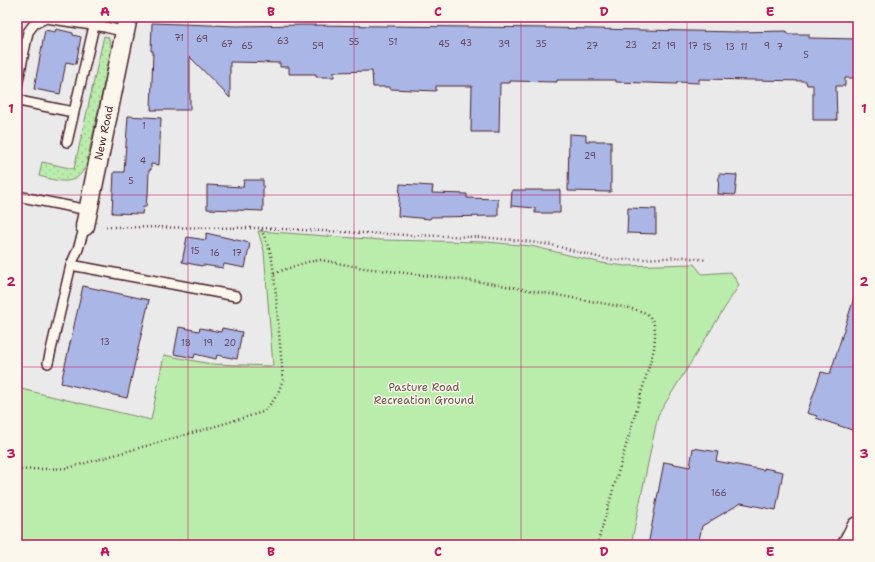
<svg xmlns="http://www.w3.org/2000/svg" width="875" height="562" font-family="'Shantell Sans',sans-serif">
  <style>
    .grass { fill: url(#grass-dots); stroke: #82866c }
    .park { fill: #baecac; stroke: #82866c }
    .building { fill: #aab6e6; stroke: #4a1f2b }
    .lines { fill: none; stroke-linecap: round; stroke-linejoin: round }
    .service-casing { stroke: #4a1f2b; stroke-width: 12 }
    .minor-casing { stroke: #4a1f2b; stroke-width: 21 }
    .secondary-casing { stroke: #4a1f2b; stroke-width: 25 }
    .path { stroke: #4a1f2b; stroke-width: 2.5; stroke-dasharray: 1 3; stroke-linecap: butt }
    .service { stroke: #fbf7ec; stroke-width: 9 }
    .minor { stroke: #fbf7ec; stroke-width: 18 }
    .secondary { stroke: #fbf7ec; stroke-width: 22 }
    .grid { fill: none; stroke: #c2185b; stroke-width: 1; stroke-opacity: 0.55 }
    .labels { text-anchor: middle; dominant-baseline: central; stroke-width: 3; stroke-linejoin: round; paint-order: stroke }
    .number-label { font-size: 9px; fill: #62455a }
    .street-label { font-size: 11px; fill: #4a1f2b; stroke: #fbf7ec }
    .park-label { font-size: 11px; fill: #66524b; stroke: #fbf7ec }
    .neatline { fill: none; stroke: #c2185b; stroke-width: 1.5 }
    .grid-label { font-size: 13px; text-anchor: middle; font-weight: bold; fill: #c2185b }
  </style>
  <defs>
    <pattern id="grass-dots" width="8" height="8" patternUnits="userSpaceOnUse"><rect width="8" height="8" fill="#baecac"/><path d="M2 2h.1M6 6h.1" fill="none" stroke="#a1ca94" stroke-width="1.8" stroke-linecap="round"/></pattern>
  </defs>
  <rect width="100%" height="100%" fill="#ebeaeb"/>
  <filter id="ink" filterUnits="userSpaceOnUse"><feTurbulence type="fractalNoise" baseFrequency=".025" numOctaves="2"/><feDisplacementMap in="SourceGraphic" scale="8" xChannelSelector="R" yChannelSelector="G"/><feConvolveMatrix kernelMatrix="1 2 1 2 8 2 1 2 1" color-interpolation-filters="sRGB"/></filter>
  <g filter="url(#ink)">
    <path class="grass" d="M 104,36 L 108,37 L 112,47 L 86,166 C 75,188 58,181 39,176 L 42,162 L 74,169 Z"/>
    <path class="park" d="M 258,231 L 381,240 L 487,242 L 531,246 L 602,263 L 625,266 L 694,264 L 702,274 L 731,272 L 739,285 L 658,415 L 631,545 L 17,545 L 17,388 L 151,420 L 164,355 L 211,364 L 273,366 L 264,251 Z"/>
    <path class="building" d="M 152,23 L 237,26 L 306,25 L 548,28 L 737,32 L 787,31 L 787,34 L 809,34 L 809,38 L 858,39 L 858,78 L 845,78 L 845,86 L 836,86 L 837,120 L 813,120 L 813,85 L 807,85 L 806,81 L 699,79 L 699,83 L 677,82 L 677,84 L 616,82 L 616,80 L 557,80 L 557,82 L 510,81 L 510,83 L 500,83 L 499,132 L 471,132 L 472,86 L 436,86 L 436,91 L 390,89 L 390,87 L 373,87 L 372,71 L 334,72 L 334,77 L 316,77 L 316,74 L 289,74 L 289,67 L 280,67 L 280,63 L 230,62 L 230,98 L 190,57 L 190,110 L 151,110 L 153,51 L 151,51 Z
      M 56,29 L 73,33 L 73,35 L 81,37 L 76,64 L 66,62 L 60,94 L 34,89 L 45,30 L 55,32 Z
      M 128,116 L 161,118 L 159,165 L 151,164 L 151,170 L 149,170 L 148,196 L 147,196 L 146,207 L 143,207 L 142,214 L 112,213 L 114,172 L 124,172 Z
      M 569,134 L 586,135 L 586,141 L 611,141 L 611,192 L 568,191 Z
      M 719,174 L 737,175 L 735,195 L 718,194 Z
      M 244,180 L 263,180 L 263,211 L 207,209 L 207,185 L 243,187 Z
      M 400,184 L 433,186 L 432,193 L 467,194 L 467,198 L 498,199 L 498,216 L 431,217 L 430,219 L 398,216 Z
      M 512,190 L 560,190 L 560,213 L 535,213 L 535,208 L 511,206 Z
      M 628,208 L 656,209 L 656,234 L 627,233 Z
      M 206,233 L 250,243 L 245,268 L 224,264 L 223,268 L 203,265 L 202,266 L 182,262 L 187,237 L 206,240 Z
      M 83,286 L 149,300 L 127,398 L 61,383 Z
      M 854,298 L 858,299 L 858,432 L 816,418 L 817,416 L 807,413 L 821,372 L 830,374 Z
      M 179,327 L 199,331 L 200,328 L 221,332 L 222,328 L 242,332 L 237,359 L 217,355 L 216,359 L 195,354 L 194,358 L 174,354 Z
      M 693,448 L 718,452 L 716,461 L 764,470 L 764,468 L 783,472 L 776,510 L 741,503 L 702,526 L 698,545 L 648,545 L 664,462 L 690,467 Z"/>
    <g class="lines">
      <defs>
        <path id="service" d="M 17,86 L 28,32 L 34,24 L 46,18 L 105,27 L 126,32
          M 17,98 L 24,102 L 73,112
          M 67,142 L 94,26
          M 17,196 L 88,210
          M 71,265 L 236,296
          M 48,363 L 71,265 L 78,249 L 85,226"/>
        <path id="minor" d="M 85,226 L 128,17"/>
        <path id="secondary" d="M 849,545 L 858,528"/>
      </defs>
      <use href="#service" class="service-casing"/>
      <use href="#minor" class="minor-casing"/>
      <use href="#secondary" class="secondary-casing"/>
      <path class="path" d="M 106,227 L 261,228 L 407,235 L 480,237 L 523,241 L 552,245 L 605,259 L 621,260 L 684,257 L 706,260
        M 274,273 L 307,262 L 321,260 L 364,268 L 489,283 L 629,308 C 634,310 640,310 645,313 C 658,320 655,337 654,349 L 597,545
        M 17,470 L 68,468 L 206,429 L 263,412 L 273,401 L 278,393 L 283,380 L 274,273 L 271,254 L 261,228"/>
      <use href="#service" class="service"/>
      <use href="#minor" class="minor"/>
      <use href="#secondary" class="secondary"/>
    </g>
  </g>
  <path class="grid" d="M 188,17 L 188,545M 354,17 L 354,545M 521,17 L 521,545M 687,17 L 687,545M 17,195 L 858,195M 17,367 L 858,367"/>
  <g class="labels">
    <g class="number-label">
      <text x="179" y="38">71</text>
      <text x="202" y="39">69</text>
      <text x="283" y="41">63</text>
      <text x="354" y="42">55</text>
      <text x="393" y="42">51</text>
      <text x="466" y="43">43</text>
      <text x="227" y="44">67</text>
      <text x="444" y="44">45</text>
      <text x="504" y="44">39</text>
      <text x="541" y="44">35</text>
      <text x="631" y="45">23</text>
      <text x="247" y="46">65</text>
      <text x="318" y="46">59</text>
      <text x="592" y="46">27</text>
      <text x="656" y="46">21</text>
      <text x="671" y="46">19</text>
      <text x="693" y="46">17</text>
      <text x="767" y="46">9</text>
      <text x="707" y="47">15</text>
      <text x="730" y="47">13</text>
      <text x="744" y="47">11</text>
      <text x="780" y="47">7</text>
      <text x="806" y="55">5</text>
      <text x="144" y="126">1</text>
      <text x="590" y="156">29</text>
      <text x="143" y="161">4</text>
      <text x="131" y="181">5</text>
      <text x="195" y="251">15</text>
      <text x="215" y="253">16</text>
      <text x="237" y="253">17</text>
      <text x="105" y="342">13</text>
      <text x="186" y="343">18</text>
      <text x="208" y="343">19</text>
      <text x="230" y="343">20</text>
      <text x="719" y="493">166</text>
    </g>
    <g class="street-label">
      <text transform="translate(104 133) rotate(-78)">New Road</text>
    </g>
    <g class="park-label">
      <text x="424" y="387">Pasture Road<tspan x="424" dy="13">Recreation Ground</tspan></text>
    </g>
  </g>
  <rect width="875" height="562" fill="none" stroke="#fbf7ec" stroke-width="44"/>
  <rect x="22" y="22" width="831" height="518" class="neatline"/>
  <g class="grid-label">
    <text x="105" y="16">A</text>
    <text x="271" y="16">B</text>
    <text x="438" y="16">C</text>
    <text x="604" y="16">D</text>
    <text x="770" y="16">E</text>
    <text x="11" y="113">1</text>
    <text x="864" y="113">1</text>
    <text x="11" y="286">2</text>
    <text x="864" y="286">2</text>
    <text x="11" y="458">3</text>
    <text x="864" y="458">3</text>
    <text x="105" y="556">A</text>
    <text x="271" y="556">B</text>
    <text x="438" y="556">C</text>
    <text x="604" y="556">D</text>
    <text x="770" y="556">E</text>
  </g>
</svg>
